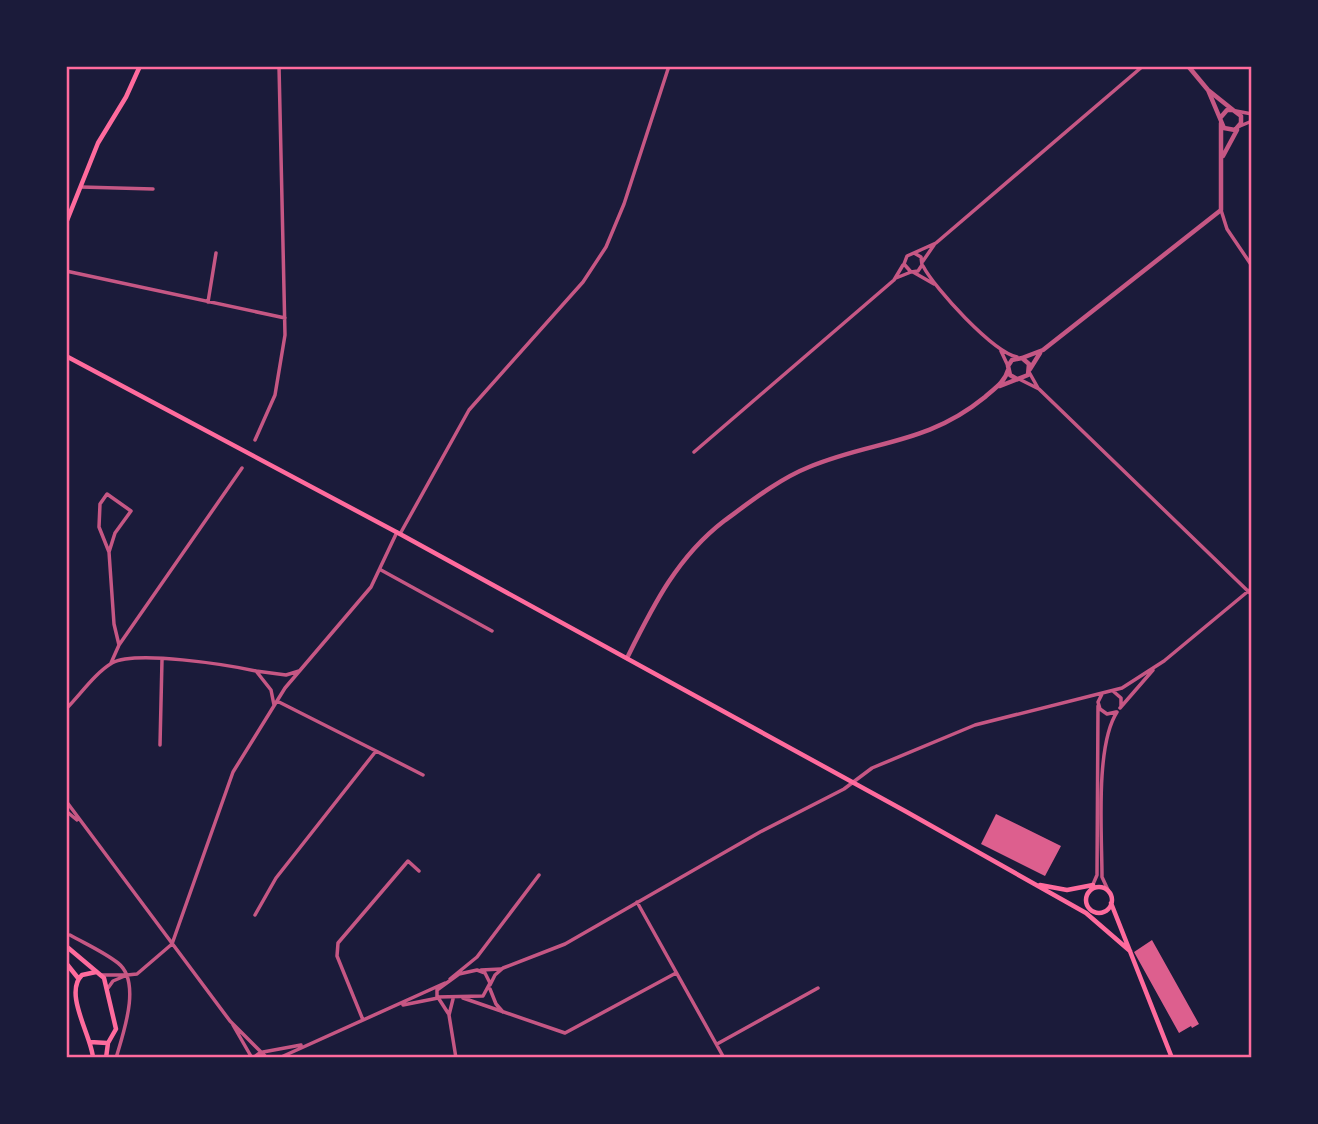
<svg xmlns="http://www.w3.org/2000/svg" width="1318" height="1124" font-family="Helvetica,sans-serif">
  <style>
    .building { fill: #dd5f8e }
    .lines { fill: none; stroke-linecap: round; stroke-linejoin: round }
    .minor { stroke: #c65784; stroke-width: 3.5 }
    .tertiary { stroke: #c65784; stroke-width: 4.5 }
    .secondary { stroke: #ff6b9d; stroke-width: 4.5 }
    .neatline { fill: none; stroke: #ff6b9d; stroke-width: 2.5 }
  </style>
  <rect width="100%" height="100%" fill="#1b1b3a"/>
  <path class="building" d="M 996,814 L 1061,846 L 1045,876 L 981,844 Z
    M 1152,940 L 1199,1024 L 1192,1028 L 1191,1026 L 1179,1033 L 1134,952 Z"/>
  <g class="lines">
    <path class="minor" d="M 1236,111 L 1252,114
      M 1240,126 L 1252,121
      M 81,187 L 153,189
      M 1221,210 L 1227,229 L 1252,266
      M 914,253 L 921,257 L 922,265 L 918,271 L 911,272 L 904,264 L 907,256 L 936,243 L 1143,66
      M 923,261 L 934,245
      M 923,266 C 935,289 993,352 1017,357
      M 66,271 L 285,318
      M 913,272 L 934,284
      M 896,278 L 911,272
      M 208,302 L 216,253
      M 1001,351 L 1008,366
      M 1029,372 L 1038,388
      M 1019,379 L 1039,389 L 1252,595
      M 255,440 L 275,395 L 285,335 L 279,66
      M 694,452 L 894,280 L 903,265
      M 400,534 L 469,410 L 583,282 L 606,247 L 624,204 L 669,66
      M 109,552 L 115,533 L 131,511 L 107,494 L 100,504 L 99,527 L 109,552 L 114,624 L 119,645
      M 381,570 L 492,631
      M 1164,661 L 1252,588
      M 111,663 L 119,645 L 242,468
      M 1113,691 L 1121,698 L 1121,706
      M 1102,694 L 1098,702 L 1100,709 L 1107,714 L 1116,712
      M 274,705 L 271,690 L 256,671 L 286,675 L 299,671
      M 1120,708 L 1153,670
      M 66,709 C 80,695 95,673 112,663 C 136,650 228,665 256,671
      M 160,745 L 162,660
      M 376,751 L 423,775
      M 66,801 L 230,1021 L 261,1052
      M 66,811 L 77,820
      M 1091,889 L 1097,875 L 1098,706
      M 1108,890 L 1102,877 C 1102,835 1095,746 1117,712
      M 637,902 L 724,1058
      M 255,915 L 276,878 L 376,751 L 277,701
      M 70,935 C 86,944 104,952 118,963 C 142,982 123,1034 116,1058
      M 477,970 L 485,973 L 490,983 L 483,996 L 437,997 L 437,990 L 459,974 Z
      M 481,970 L 501,969
      M 101,975 L 127,975 L 113,981 L 108,988
      M 127,975 L 137,974 L 172,944 L 233,772 L 285,688 L 371,587 L 397,532
      M 450,979 L 477,957 L 539,875
      M 490,985 L 495,975 L 503,968 L 565,944 L 760,832 L 844,789 L 872,768 L 975,725 L 1122,688 L 1164,661
      M 490,989 L 496,1004 L 503,1012
      M 463,998 L 565,1033 L 676,973
      M 439,999 L 448,1013
      M 453,999 L 449,1015 L 456,1058
      M 403,1005 L 438,998
      M 363,1020 L 337,956 L 338,943 L 408,861 L 419,871
      M 233,1025 L 252,1058
      M 717,1044 L 818,988
      M 263,1052 L 301,1045
      M 253,1058 L 261,1052 L 267,1058
      M 279,1058 L 445,983"/>
    <path class="tertiary" d="M 1188,66 L 1208,90 L 1233,110
      M 1208,90 L 1224,128 L 1235,130 L 1241,123 L 1241,116 L 1233,110 L 1227,110 L 1221,117
      M 1223,156 L 1237,130
      M 1022,358 L 1043,350 L 1221,210 L 1221,123
      M 1030,369 L 1040,353
      M 1000,386 L 1028,375 L 1029,364 L 1022,358 L 1012,360 L 1008,366 L 1010,375 L 1017,379
      M 627,658 C 653,606 677,557 724,521 C 750,502 779,479 809,467 C 874,440 926,445 985,397 C 994,389 1005,382 1008,370"/>
    <path class="secondary" d="M 66,223 L 98,143 L 126,97 L 140,66
      M 66,356 L 400,534 L 905,811 L 1086,913 L 1130,951
      M 1040,885 L 1067,890 L 1093,885
      M1086 900a13 13 0 1 1 26 0a13 13 0 1 1-26 0Z
      M 1111,903 L 1172,1058
      M 66,946 L 104,978 L 116,1029 L 108,1043 L 106,1058
      M 66,963 L 78,978
      M 90,1042 L 107,1043
      M 93,1058 C 92,1037 63,993 82,975 L 96,972"/>
  </g>
  <rect width="1318" height="1124" fill="none" stroke="#1b1b3a" stroke-width="136"/>
  <rect x="68" y="68" width="1182" height="988" class="neatline"/>
</svg>
